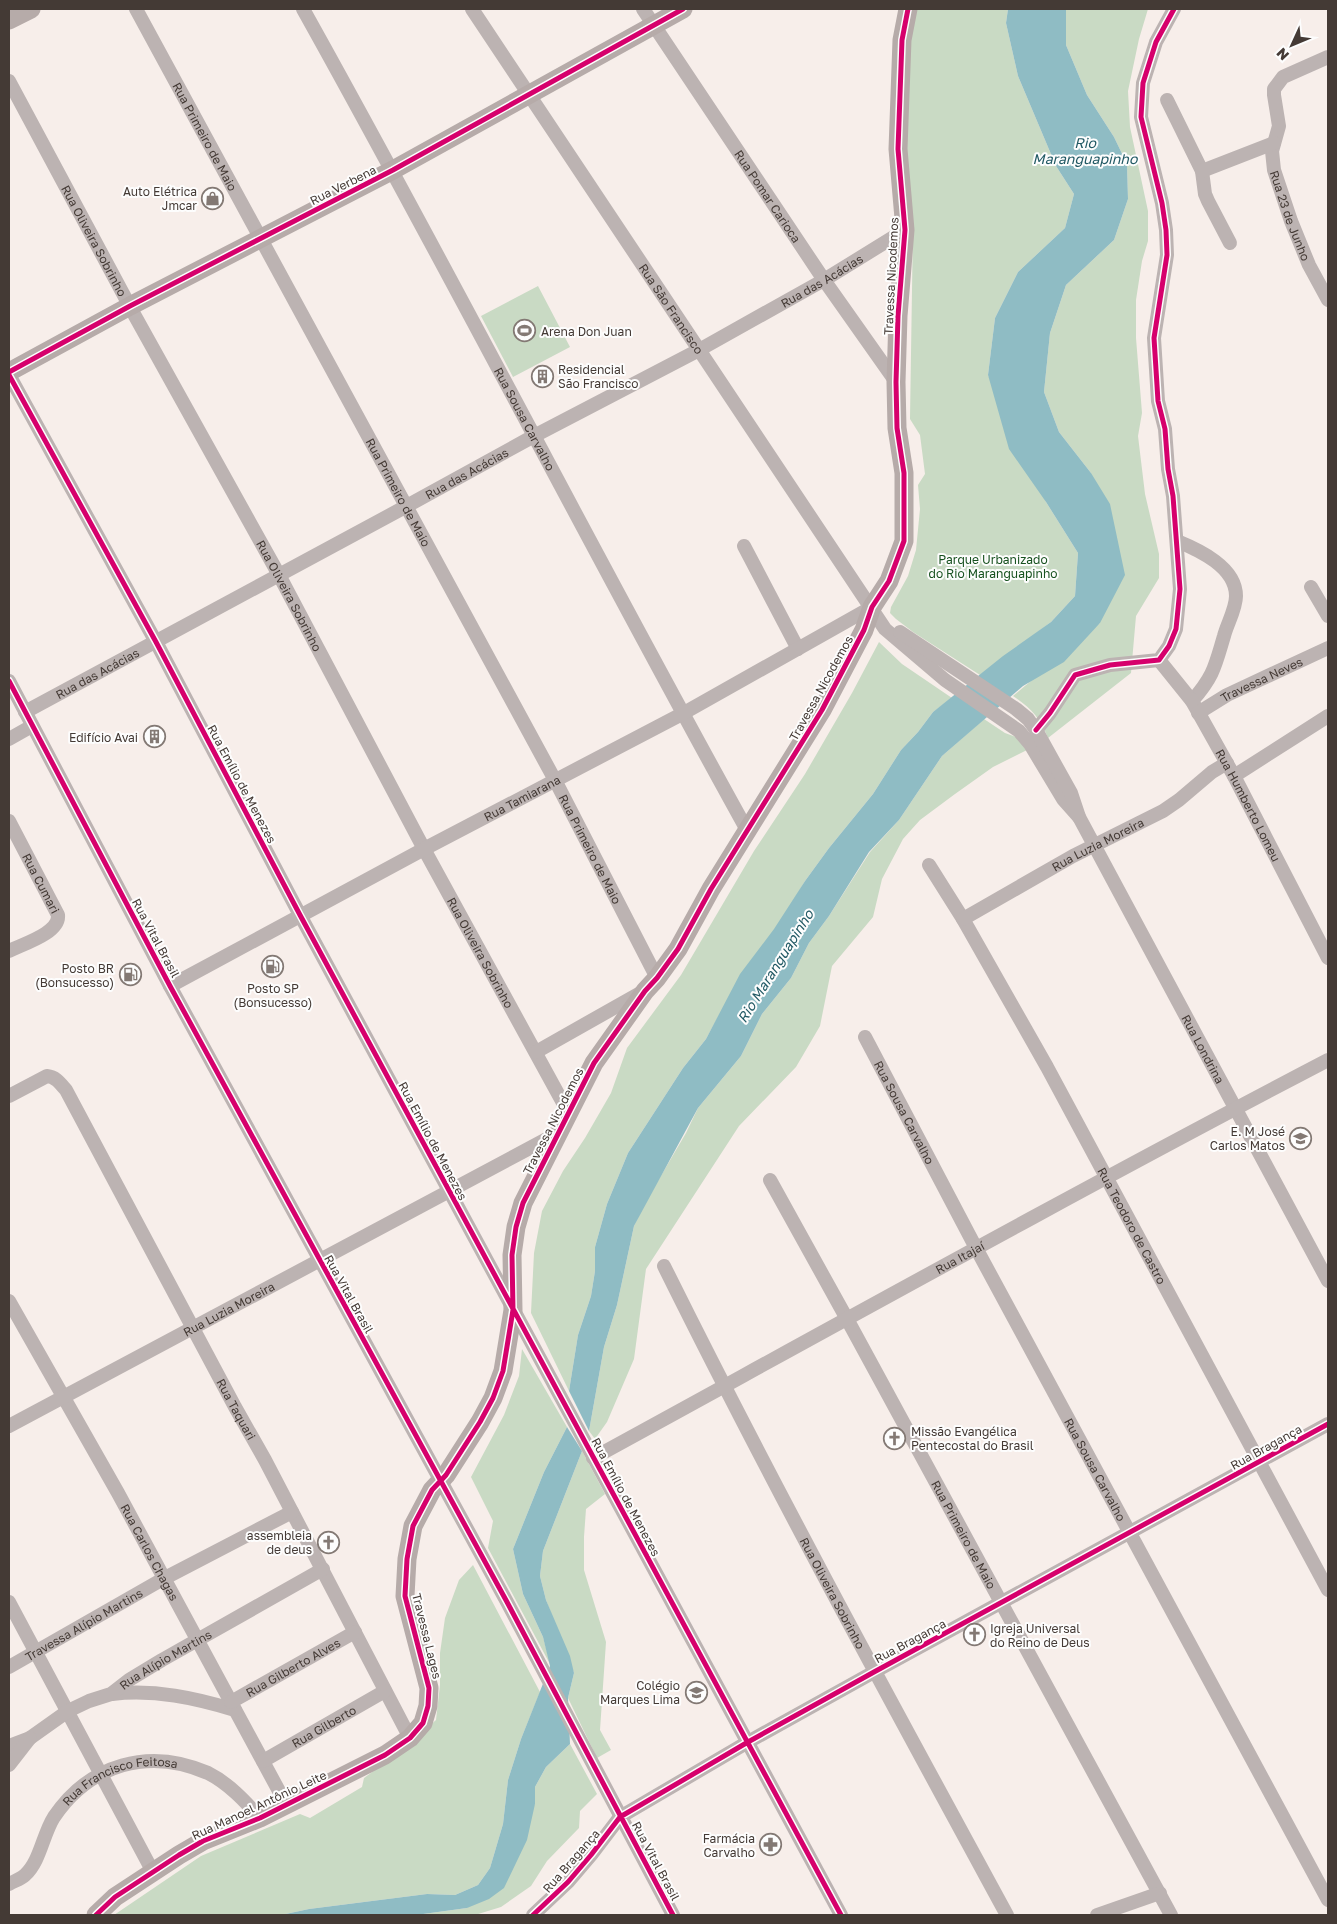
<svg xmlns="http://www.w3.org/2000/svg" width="1337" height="1924" font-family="'Golos Text',sans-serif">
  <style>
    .green { fill: #c9dac4 }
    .water { fill: #8fbcc4 }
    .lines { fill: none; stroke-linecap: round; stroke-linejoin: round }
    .minor { stroke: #bcb3b2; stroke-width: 14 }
    .major { stroke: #b6aba9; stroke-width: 19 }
    .cycleway-casing { stroke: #fdfdfd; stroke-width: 8 }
    .cycleway { stroke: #d6006c; stroke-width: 5 }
    .labels { text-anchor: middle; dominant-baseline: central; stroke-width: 4; stroke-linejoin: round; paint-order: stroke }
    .street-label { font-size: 12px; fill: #443a35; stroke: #fdfdfd }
    .poi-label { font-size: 12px; fill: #443a35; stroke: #fdfdfd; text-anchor: end }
    .park-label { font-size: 12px; fill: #17511f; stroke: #fdfdfd }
    .water-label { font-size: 14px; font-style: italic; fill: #215964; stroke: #fdfdfd }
  </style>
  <rect width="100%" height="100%" fill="#f7eeea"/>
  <path class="green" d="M 915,9 L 1008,9 L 1006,23 L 1018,76 L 1056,166 L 1074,194 L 1065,228 L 1018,272 L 995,318 L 988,375 L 1046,502 L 1078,553 L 1075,596 L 1051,622 L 980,675 L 913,632 L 896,619 L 890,613 L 891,607 L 908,576 L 916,550 L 920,509 L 918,485 L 925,474 L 920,435 L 910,419 L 913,225 L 904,143 L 908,41 Z
    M 1066,9 L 1148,9 L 1139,39 L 1128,91 L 1130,127 L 1148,211 L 1148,241 L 1142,261 L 1136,300 L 1136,338 L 1142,413 L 1138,436 L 1145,494 L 1159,554 L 1159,578 L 1136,616 L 1131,673 L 1048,738 C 1040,718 1031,708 1013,696 L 1100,623 L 1091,473 L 1059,432 L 1044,392 L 1050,333 L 1066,285 L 1114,240 L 1128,199 L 1127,164 L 1114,137 L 1087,95 L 1066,45 Z
    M 538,286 L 570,347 L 513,377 L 481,316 Z
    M 879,642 L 902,664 L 952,698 L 933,712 L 918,732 L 901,750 L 873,794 L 829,848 L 805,881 L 791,905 L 723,1008 L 706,1039 L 683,1068 L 628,1153 L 607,1204 L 595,1247 L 595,1271 L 591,1296 L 578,1335 L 569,1391 L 531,1313 L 534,1253 L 542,1211 L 563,1171 L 585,1138 L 611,1093 L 627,1048 L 681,975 L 754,851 L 805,774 L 852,693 Z
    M 984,719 L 1005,733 L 1016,737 L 1027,750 L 993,767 L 955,794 L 920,820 L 903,839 L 882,879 L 873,917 L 832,966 L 820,1026 L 796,1067 L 739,1126 L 646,1269 L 634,1359 L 607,1422 L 595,1439 L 589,1431 L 604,1347 L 617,1305 L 634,1226 L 645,1203 L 686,1133 L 698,1108 L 741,1056 L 762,1014 L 791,978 L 809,943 L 829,916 L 870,852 L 899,820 L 942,756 Z
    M 522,1349 L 567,1427 L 544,1472 L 513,1549 L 523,1594 L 543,1637 L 551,1666 L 488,1548 L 493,1521 L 471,1477 L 504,1415 L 519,1376 Z
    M 582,1451 L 605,1494 L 586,1509 L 584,1537 L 584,1570 L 606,1642 L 600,1730 L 611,1750 L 597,1758 L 568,1698 L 574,1673 L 546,1600 L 540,1576 L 543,1551 Z
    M 473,1565 L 540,1692 L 521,1739 L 508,1780 L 503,1824 L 490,1868 L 478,1885 L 455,1895 L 427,1894 L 309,1909 L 281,1915 L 114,1915 L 201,1856 L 300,1814 L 310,1818 L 362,1787 L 364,1778 L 406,1747 L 436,1720 L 440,1685 L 440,1653 L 445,1618 L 459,1580 Z
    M 570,1744 L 597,1794 L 580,1811 L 579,1828 L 547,1861 L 531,1886 L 501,1907 L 475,1915 L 416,1915 L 467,1908 L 535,1804 L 535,1787 L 546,1767 Z"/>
  <path class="water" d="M 1008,9 L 1066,9 L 1066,45 L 1087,95 L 1114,137 L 1127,164 L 1128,199 L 1114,240 L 1066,285 L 1050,333 L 1044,392 L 1059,432 L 1091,473 L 1110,504 L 1125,575 L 1100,623 L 1064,662 L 1023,686 L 942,756 L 899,820 L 869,852 L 829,916 L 809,943 L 791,978 L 762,1014 L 741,1056 L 698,1108 L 634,1226 L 617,1305 L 604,1347 L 589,1431 L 569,1391 L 578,1335 L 591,1296 L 595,1271 L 595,1247 L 607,1204 L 628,1153 L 683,1068 L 706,1039 L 740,974 L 774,929 L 805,881 L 829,848 L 873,794 L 901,750 L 918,732 L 933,712 L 1003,656 L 1051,622 L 1075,596 L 1078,553 L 1046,502 L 1009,449 L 988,375 L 995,318 L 1018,272 L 1065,228 L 1074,194 L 1056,166 L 1018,76 L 1006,23 Z
    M 567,1427 L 582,1451 L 543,1551 L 540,1576 L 546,1600 L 570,1656 L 574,1673 L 568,1698 L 570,1744 L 546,1767 L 535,1787 L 535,1804 L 527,1840 L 504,1888 L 489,1899 L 467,1908 L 416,1915 L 281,1915 L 309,1909 L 427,1894 L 455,1895 L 478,1885 L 490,1868 L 503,1824 L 508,1780 L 521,1739 L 550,1666 L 543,1637 L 523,1594 L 513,1549 L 544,1472 Z"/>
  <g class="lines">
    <g class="minor">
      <path id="s1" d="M 136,9 L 556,782 L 657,978"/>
      <path id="s2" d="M 303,9 C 455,281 596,558 747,830"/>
      <path id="s3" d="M 472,9 L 885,629 L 945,680 L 1019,731 L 1030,744 L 1063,799 L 1079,817"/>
      <path id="s4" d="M 643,9 L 824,280 L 896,382"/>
      <path id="s5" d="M 1328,57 L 1283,77 L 1274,89 L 1274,95 L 1279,126 L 1272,151 L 1274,170 L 1291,221 L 1309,265 L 1328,300"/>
      <path id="s6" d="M 9,81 L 135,316 L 279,575 L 424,849 L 568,1112"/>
      <path d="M 1167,100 L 1202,171 L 1205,194 L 1208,201 L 1230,243"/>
      <path d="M 1202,171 L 1274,143"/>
      <path d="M 9,375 L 156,642 L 300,915 L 841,1915"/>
      <path d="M 1177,541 C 1199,550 1236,567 1236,596 C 1236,609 1227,624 1224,636 C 1215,666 1214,676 1192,701"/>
      <path d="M 744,546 L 798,649"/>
      <path d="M 1311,587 L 1328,616"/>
      <path id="s7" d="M 900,632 L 1016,709 L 1028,719 L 1036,730 L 1071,793 L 1079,817 L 1328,1281"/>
      <path id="s8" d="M 1159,660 L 1192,701 L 1234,776 L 1328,958"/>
      <path d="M 9,681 L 170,986 L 507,1602 L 673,1915"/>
      <path id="s9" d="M 25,712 L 405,507 L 534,436 L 699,350 L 824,280 L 905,230"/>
      <path id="s10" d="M 1198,713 L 1227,695 L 1328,648"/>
      <path d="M 1036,730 L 1050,713 L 1075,675 L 1110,665 L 1159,660 L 1169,646 L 1176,629 L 1180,589 L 1173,496 L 1168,469 L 1165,429 L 1158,401 L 1154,338 L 1167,255 L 1166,230 L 1162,203 L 1141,117 L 1143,83 L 1156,42 L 1174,9"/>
      <path d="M 9,739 L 32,726"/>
      <path d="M 1234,776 L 1328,716"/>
      <path id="s11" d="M 9,821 L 58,915 C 60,933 23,944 9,951"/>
      <path id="s12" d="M 929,865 L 963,919 L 1047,1067 L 1328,1590"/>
      <path id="s13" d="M 963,919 L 1073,856 L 1163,811 L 1179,800 L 1212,772 L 1227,763"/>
      <path id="s14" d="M 170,986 L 424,849 L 682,714 L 872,607"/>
      <path id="s15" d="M 865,1037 L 976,1248 L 1328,1900"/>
      <path d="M 536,1052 L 642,992"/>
      <path id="s16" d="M 9,1096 L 47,1076 C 56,1077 60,1083 66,1090 L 235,1407 L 265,1460 L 410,1738"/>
      <path id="s17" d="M 770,1180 L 847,1319 L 1171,1915"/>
      <path id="s18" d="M 664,1266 C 773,1486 890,1700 1007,1915"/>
      <path id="s19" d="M 9,1301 L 118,1493 L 286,1804"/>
      <path id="s20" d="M 9,1426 L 558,1133"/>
      <path id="s21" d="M 593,1458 C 838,1324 1081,1189 1328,1060"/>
      <path d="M 9,1602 L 153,1872"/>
      <path id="s22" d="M 9,1667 L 163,1579 L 292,1512"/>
      <path d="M 112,1694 C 155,1689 195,1698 235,1710"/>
      <path id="s23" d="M 231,1702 L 355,1632"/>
      <path id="s24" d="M 9,1746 L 30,1738 L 68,1711 L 89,1701 L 111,1694 L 129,1680 L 162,1660 L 323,1569"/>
      <path id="s25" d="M 263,1761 L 385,1691"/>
      <path d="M 9,1765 L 30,1738"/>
      <path id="s26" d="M 9,1884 C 14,1881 21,1879 25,1875 C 40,1862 43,1834 54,1817 C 90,1764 149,1747 208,1773 C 228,1783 245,1801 260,1818"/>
      <path d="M 533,1915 L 568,1882 L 591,1855 L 620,1817 L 748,1742 L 874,1672 L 1328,1424"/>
      <path d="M 1097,1915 L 1160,1893"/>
    </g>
    <path class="major" d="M 9,20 L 31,9
      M 9,372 L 130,306 L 393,170 L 683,9
      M 96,1915 L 115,1897 L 179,1855 L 203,1841 L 260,1818 L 385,1755 L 410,1738 L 423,1723 L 428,1706 L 429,1688 L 405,1596 L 407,1559 L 413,1526 L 432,1490 L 446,1475 L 480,1422 L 493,1398 L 503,1371 L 513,1310 L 512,1255 L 516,1227 L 523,1203 L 594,1063 L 645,991 L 657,978 L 678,949 L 711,889 L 822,710 L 864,630 L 872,607 L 889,581 L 904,541 L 904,473 L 897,428 L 896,382 L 898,316 L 905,230 L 898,149 L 902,40 L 908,9"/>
    <defs>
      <path id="cycleway" d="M 9,372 L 130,306 L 393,170 L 683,9
        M 9,375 L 156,642 L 300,915 L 841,1915
        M 9,681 L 170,986 L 507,1602 L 673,1915
        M 1036,730 L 1050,713 L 1075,675 L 1110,665 L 1159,660 L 1169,646 L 1176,629 L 1180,589 L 1173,496 L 1168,469 L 1165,429 L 1158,401 L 1154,338 L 1167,255 L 1166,230 L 1162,203 L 1141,117 L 1143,83 L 1156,42 L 1174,9
        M 96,1915 L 115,1897 L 179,1855 L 203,1841 L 260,1818 L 385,1755 L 410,1738 L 423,1723 L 428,1706 L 429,1688 L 405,1596 L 407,1559 L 413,1526 L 432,1490 L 446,1475 L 480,1422 L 493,1398 L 503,1371 L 513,1310 L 512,1255 L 516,1227 L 523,1203 L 594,1063 L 645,991 L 657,978 L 678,949 L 711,889 L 822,710 L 864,630 L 872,607 L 889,581 L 904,541 L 904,473 L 897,428 L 896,382 L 898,316 L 905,230 L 898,149 L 902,40 L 908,9
        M 533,1915 L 568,1882 L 591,1855 L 620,1817 L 748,1742 L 874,1672 L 1328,1424"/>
    </defs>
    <use href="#cycleway" class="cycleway-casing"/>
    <use href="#cycleway" class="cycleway"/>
  </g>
  <defs>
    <symbol id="shop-ring" viewBox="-11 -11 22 22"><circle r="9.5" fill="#fdfdfd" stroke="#837974" stroke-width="1.5"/><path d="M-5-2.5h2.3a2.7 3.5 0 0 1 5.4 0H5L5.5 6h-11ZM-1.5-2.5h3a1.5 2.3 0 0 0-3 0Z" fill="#837974"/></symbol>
    <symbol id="stadium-ring" viewBox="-11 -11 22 22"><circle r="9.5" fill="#fdfdfd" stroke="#837974" stroke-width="1.5"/><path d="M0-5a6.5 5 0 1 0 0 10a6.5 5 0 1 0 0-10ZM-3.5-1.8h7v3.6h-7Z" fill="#837974"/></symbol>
    <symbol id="building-ring" viewBox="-11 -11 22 22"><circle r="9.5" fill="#fdfdfd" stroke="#837974" stroke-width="1.5"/><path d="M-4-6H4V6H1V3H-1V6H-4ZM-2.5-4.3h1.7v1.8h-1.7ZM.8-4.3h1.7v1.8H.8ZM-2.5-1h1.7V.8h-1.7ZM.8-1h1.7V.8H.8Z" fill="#837974"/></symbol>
    <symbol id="fuel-ring" viewBox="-11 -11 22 22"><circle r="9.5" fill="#fdfdfd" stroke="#837974" stroke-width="1.5"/><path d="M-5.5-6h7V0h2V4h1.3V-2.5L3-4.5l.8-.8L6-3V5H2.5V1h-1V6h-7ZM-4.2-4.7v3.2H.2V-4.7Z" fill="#837974"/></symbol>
    <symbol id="school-ring" viewBox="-11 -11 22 22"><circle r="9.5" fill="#fdfdfd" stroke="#837974" stroke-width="1.5"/><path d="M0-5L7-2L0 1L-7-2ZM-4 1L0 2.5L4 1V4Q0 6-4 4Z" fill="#837974"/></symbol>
    <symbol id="church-ring" viewBox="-11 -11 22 22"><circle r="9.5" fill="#fdfdfd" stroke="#837974" stroke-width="1.5"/><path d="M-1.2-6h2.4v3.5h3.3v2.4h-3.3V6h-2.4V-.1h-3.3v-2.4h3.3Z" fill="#837974"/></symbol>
    <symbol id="pharmacy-ring" viewBox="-11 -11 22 22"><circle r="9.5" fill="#fdfdfd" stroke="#837974" stroke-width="1.5"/><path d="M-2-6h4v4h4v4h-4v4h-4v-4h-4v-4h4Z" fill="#837974"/></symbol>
  </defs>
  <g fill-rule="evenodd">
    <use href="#shop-ring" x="200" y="186" width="25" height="25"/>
    <use href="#stadium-ring" x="512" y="318" width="25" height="25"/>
    <use href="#building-ring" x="530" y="364" width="25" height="25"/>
    <use href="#building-ring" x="142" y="724" width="25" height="25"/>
    <use href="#fuel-ring" x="260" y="954" width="25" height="25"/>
    <use href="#fuel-ring" x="118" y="962" width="25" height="25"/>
    <use href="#school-ring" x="1288" y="1126" width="25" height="25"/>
    <use href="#church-ring" x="882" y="1426" width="25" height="25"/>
    <use href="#church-ring" x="316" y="1530" width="25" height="25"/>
    <use href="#church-ring" x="962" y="1622" width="25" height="25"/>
    <use href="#school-ring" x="684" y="1680" width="25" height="25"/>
    <use href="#pharmacy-ring" x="758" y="1832" width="25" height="25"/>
  </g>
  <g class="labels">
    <g class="street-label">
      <text stroke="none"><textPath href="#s1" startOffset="145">Rua Primeiro de Maio</textPath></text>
      <text transform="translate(343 185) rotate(-27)">Rua Verbena</text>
      <text stroke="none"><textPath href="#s4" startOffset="225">Rua Pomar Carioca</textPath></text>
      <text stroke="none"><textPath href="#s5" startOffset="195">Rua 23 de Junho</textPath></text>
      <text stroke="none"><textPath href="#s6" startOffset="181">Rua Oliveira Sobrinho</textPath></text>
      <text transform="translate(891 276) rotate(-87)">Travessa Nicodemos</text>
      <text stroke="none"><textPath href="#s9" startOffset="906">Rua das Acácias</textPath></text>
      <text stroke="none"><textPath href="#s3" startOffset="360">Rua São Francisco</textPath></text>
      <text stroke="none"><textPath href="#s2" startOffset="466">Rua Sousa Carvalho</textPath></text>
      <text stroke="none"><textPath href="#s9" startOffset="502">Rua das Acácias</textPath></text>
      <text stroke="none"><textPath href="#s1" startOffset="550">Rua Primeiro de Maio</textPath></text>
      <text stroke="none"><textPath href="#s6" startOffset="586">Rua Oliveira Sobrinho</textPath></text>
      <text stroke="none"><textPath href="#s9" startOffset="82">Rua das Acácias</textPath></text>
      <text stroke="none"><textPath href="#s10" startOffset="72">Travessa Neves</textPath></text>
      <text transform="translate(821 688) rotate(-61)">Travessa Nicodemos</text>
      <text transform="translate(242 784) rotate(62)">Rua Emílio de Menezes</text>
      <text stroke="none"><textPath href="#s14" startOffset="399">Rua Tamiarana</textPath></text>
      <text stroke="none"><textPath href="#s8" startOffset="171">Rua Humberto Lomeu</textPath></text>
      <text stroke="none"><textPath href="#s13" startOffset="154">Rua Luzia Moreira</textPath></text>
      <text stroke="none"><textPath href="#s1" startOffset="955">Rua Primeiro de Maio</textPath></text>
      <text stroke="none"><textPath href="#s11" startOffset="70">Rua Cumari</textPath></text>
      <text transform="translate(156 938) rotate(62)">Rua Vital Brasil</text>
      <text stroke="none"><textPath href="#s6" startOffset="991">Rua Oliveira Sobrinho</textPath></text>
      <text stroke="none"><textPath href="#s7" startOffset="529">Rua Londrina</textPath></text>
      <text stroke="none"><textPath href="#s15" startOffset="85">Rua Sousa Carvalho</textPath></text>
      <text transform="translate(553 1121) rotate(-63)">Travessa Nicodemos</text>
      <text transform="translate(433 1141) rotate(62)">Rua Emílio de Menezes</text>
      <text stroke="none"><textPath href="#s12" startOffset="414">Rua Teodoro de Castro</textPath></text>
      <text stroke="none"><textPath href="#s21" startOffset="418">Rua Itajaí</textPath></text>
      <text transform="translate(349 1294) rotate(61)">Rua Vital Brasil</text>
      <text stroke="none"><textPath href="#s20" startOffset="249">Rua Luzia Moreira</textPath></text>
      <text stroke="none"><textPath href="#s16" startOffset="429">Rua Taquari</textPath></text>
      <text transform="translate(1266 1447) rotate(-29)">Rua Bragança</text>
      <text stroke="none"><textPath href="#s15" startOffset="490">Rua Sousa Carvalho</textPath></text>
      <text transform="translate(626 1497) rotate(62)">Rua Emílio de Menezes</text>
      <text stroke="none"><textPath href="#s17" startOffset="404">Rua Primeiro de Maio</textPath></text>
      <text stroke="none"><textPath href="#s19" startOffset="288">Rua Carlos Chagas</textPath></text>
      <text stroke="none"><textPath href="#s18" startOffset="368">Rua Oliveira Sobrinho</textPath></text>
      <text stroke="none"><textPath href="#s22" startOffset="86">Travessa Alípio Martins</textPath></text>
      <text transform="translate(427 1636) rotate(76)">Travessa Lages</text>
      <text transform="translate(910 1641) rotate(-28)">Rua Bragança</text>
      <text stroke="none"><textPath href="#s24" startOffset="180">Rua Alípio Martins</textPath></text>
      <text stroke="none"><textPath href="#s23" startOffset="71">Rua Gilberto Alves</textPath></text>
      <text stroke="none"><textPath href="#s25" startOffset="70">Rua Gilberto</textPath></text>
      <text stroke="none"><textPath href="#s26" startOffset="164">Rua Francisco Feitosa</textPath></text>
      <text transform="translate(259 1805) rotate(-25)">Rua Manoel Antônio Leite</text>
      <text transform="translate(571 1861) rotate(-49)">Rua Bragança</text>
      <text transform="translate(656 1861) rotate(62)">Rua Vital Brasil</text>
    </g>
    <g class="poi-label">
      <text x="197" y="191">Auto Elétrica<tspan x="197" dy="14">Jmcar</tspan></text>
      <text x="541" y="331" text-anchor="start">Arena Don Juan</text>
      <text x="558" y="369" text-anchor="start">Residencial<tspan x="558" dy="14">São Francisco</tspan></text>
      <text x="138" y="737">Edifício Avai</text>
      <text x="114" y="968">Posto BR<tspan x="114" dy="14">(Bonsucesso)</tspan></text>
      <text x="273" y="988" text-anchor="middle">Posto SP<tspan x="273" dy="14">(Bonsucesso)</tspan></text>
      <text x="1285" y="1131">E. M José<tspan x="1285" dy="14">Carlos Matos</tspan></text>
      <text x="911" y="1431" text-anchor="start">Missão Evangélica<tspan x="911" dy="14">Pentecostal do Brasil</tspan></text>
      <text x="312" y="1535">assembleia<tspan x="312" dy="14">de deus</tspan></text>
      <text x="990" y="1628" text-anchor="start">Igreja Universal<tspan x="990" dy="14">do Reino de Deus</tspan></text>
      <text x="680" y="1685">Colégio<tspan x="680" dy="14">Marques Lima</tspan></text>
      <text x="755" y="1838">Farmácia<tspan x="755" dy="14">Carvalho</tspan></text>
    </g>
    <g class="park-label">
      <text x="993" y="559">Parque Urbanizado<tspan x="993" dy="14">do Rio Maranguapinho</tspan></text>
    </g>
    <g class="water-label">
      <text x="1085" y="142">Rio<tspan x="1085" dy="16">Maranguapinho</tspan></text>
      <text transform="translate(775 966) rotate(-58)">Rio Maranguapinho</text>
    </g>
  </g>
  <rect width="1337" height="1924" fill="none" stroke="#443a35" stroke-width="20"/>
  <g transform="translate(1292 45) rotate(226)" stroke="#fdfdfd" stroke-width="4" paint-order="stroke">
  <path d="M0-4L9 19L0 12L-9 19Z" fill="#443a35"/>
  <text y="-8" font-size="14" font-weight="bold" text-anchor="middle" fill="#443a35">N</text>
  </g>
</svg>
